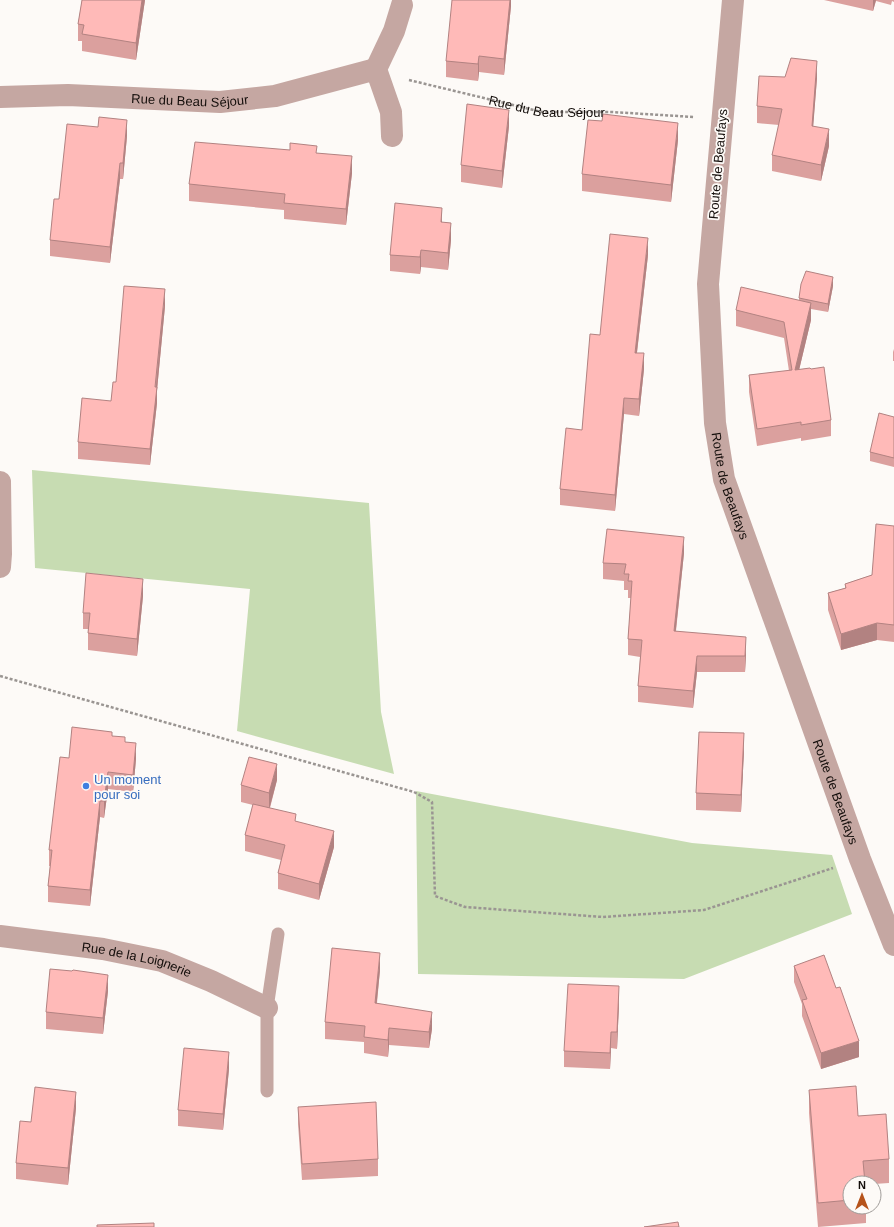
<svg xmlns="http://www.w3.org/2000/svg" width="894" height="1227" font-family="Arial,sans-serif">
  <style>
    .green { fill: #c7dcb2 }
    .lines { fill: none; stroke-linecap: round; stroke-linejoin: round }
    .path { stroke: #9a9592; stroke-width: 2.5; stroke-dasharray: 3 2; stroke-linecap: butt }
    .service { stroke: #c5a7a2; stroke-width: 13 }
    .minor { stroke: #c5a7a2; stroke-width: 22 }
    .tertiary { stroke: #c5a7a2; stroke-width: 22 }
    .wall { fill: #dba09e }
    .shaded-wall { fill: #b28281 }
    .building { fill: #ffbab8; stroke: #b28281 }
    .shop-dot { fill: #3f7fe0; stroke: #fdfaf7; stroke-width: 1.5 }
    .labels { text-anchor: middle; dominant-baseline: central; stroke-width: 3.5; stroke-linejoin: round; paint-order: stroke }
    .street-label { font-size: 13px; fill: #140e0b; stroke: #fdfaf7 }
    .shop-label { font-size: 13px; fill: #366cbe; stroke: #fdfaf7; text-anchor: start }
  </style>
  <rect width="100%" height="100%" fill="#fdfaf7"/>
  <path class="green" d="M 32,470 L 369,503 L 381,712 L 394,774 L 237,731 L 250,589 L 35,568 Z
    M 416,791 L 692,843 L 832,855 L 852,914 L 684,979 L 418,974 Z"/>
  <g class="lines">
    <g class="path">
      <path id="s1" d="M 409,80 L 542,112 L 612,112 L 694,117"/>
      <path d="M 0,676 L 414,792 L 432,802 L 435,896 L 465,907 L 603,917 L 704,910 L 833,868"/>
    </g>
    <path class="service" d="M 267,1091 L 267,1008 L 278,934"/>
    <g class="minor">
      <path id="s2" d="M 0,97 L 68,95 L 220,102 L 275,96 L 376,69"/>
      <path d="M 392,136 L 391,112 L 376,69 L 394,31 L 402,5"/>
      <path d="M 0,482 L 1,554 L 0,567"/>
      <path id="s3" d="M 0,936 L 103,949 L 162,961 L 211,981 L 267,1008"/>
    </g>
    <path class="tertiary" id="s4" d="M 733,0 L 708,284 L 715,423 L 724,479 L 860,859 L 894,945"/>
  </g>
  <path class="wall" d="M 82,0 L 145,0 L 136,60 L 82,51 L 82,41 L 78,41 L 78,24 Z
    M 511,0 L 511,6 L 504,75 L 479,72 L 478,81 L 446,77 L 446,61 Z
    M 824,0 L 894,0 L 894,2 L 892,1 L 891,5 L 876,1 L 873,11 Z
    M 785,77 L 817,78 L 813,126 L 829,146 L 821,181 L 772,171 L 772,155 L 779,125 L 757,123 L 757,106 Z
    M 509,126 L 502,188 L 461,182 L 461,165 Z
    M 127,136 L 123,179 L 120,179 L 110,263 L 50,256 L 50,240 Z
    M 678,140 L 671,202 L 582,191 L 582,174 Z
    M 317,153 L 352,173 L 346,225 L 284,219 L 284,210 L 189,201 L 189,184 Z
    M 442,222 L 451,240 L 448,270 L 421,267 L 420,274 L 390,271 L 390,255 Z
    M 648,255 L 637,353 L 644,369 L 639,416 L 624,414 L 615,511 L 560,505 L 560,489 L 582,430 L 600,335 Z
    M 833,286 L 828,312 L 811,309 L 811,320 L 799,370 L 831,420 L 831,436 L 801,441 L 801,438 L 757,446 L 749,392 L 749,375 L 789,371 L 784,338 L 736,326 L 736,310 L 799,300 L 799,298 Z
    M 165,306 L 157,390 L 157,403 L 150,465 L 78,459 L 78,442 L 111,401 L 116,382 Z
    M 894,349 L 894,361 L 893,361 L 893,352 Z
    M 894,417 L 894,467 L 870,461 L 870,452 Z
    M 894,526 L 894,642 L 877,640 L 841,650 L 828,610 L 828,593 L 845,588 L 845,584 L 872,575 Z
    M 684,553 L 676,631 L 746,654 L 745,672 L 697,672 L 693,708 L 638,702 L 638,686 L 640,657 L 628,655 L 628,639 L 631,598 L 628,598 L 628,590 L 624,590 L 624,581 L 603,579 L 603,563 Z
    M 143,596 L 137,656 L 88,650 L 88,629 L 83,629 L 83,613 Z
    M 112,736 L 125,742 L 136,759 L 133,792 L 108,789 L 104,818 L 100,817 L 90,906 L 48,902 L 48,886 L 50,866 L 49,866 L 49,850 L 69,758 Z
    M 744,750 L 741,812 L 696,810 L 696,793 Z
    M 277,780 L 270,808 L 296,822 L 334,847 L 319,900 L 278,889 L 278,873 L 281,860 L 245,851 L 245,835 L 253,805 L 241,802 L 241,785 Z
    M 794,966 L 859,1057 L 821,1069 L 802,1016 L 802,1004 L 794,982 Z
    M 380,970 L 377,1003 L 432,1029 L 429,1048 L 389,1045 L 388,1057 L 364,1053 L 364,1042 L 325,1039 L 325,1022 Z
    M 108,991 L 103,1034 L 46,1029 L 46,1012 Z
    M 619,1003 L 617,1049 L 611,1048 L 610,1069 L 564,1067 L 564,1051 Z
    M 229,1069 L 223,1130 L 178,1126 L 178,1110 Z
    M 809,1090 L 858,1116 L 889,1159 L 889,1183 L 874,1184 L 874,1183 L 850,1183 L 850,1207 L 866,1207 L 866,1223 L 818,1227 L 809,1113 Z
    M 298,1107 L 378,1159 L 378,1176 L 302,1180 L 298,1124 Z
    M 76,1108 L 68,1185 L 16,1179 L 16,1163 L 31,1122 Z"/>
  <path class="shaded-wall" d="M 142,0 L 145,0 L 136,60 L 136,43 Z
    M 510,0 L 511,0 L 511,6 L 504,75 L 504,59 Z
    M 873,0 L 876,0 L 873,11 Z
    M 479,56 L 479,72 L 478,81 L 478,64 Z
    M 817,61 L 817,78 L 812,142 L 812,126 Z
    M 509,110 L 509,126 L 502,188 L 502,171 Z
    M 127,120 L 127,136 L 123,179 L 123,163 Z
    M 678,123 L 678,140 L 671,202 L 671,185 Z
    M 829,129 L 829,146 L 821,181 L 821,165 Z
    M 352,156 L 352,173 L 346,225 L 346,209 Z
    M 120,163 L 120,179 L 110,263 L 110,247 Z
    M 442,208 L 442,224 L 441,222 Z
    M 451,223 L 451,240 L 448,270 L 448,253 Z
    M 648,238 L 648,255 L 635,369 L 635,353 Z
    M 421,250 L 421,267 L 420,274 L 420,257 Z
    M 833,277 L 833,286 L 828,312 L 828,304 Z
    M 165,289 L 165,306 L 157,390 L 157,403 L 150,465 L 150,449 Z
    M 811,303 L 811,320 L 795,387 L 795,370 Z
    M 644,353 L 644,369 L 639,416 L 639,399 Z
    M 624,398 L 624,414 L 615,511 L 615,495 Z
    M 684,537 L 684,553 L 674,647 L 674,631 Z
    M 143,579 L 143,596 L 137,656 L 137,639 Z
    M 877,623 L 877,640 L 841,650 L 841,634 Z
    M 746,637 L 746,654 L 745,672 L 745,656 Z
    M 697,656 L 697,672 L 693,708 L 693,691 Z
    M 744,733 L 744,750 L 741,812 L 741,795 Z
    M 136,743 L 136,759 L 133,792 L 133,775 Z
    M 277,764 L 277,780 L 269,810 L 269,793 Z
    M 108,772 L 108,789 L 104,818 L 104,801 Z
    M 100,801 L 100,817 L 90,906 L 90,890 Z
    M 334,831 L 334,847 L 319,900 L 319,884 Z
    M 380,953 L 380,970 L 375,1019 L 375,1003 Z
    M 108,975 L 108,991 L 103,1034 L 103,1018 Z
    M 619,986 L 619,1003 L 617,1049 L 617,1032 Z
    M 432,1012 L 432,1029 L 429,1048 L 429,1032 Z
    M 389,1028 L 389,1045 L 388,1057 L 388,1040 Z
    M 611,1032 L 611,1048 L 610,1069 L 610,1053 Z
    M 859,1041 L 859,1057 L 821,1069 L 821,1053 Z
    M 229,1052 L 229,1069 L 223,1130 L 223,1114 Z
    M 76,1092 L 76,1108 L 68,1185 L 68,1168 Z"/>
  <path class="building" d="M 82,0 L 142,0 L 136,43 L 82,34 L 84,25 L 78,24 Z
    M 452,0 L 510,0 L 504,59 L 479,56 L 478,64 L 446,61 Z
    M 791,58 L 817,61 L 812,126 L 829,129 L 821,165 L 772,155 L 782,109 L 757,106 L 759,76 L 785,77 Z
    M 467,104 L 509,110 L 502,171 L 461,165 Z
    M 603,114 L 678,123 L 671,185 L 582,174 L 588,120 L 602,121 Z
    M 99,117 L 127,120 L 123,163 L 120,163 L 110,247 L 50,240 L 54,199 L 59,199 L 67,124 L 98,127 Z
    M 195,142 L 290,150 L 290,143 L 317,146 L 316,153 L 352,156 L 346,209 L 284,203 L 285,194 L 189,184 Z
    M 395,203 L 442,208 L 441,222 L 451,223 L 448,253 L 421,250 L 420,257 L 390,255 Z
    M 610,234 L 648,238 L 635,353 L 644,353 L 639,399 L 624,398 L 615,495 L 560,489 L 566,428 L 582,430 L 590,334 L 600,335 Z
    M 806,271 L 833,277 L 828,304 L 799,298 L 801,284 Z
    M 124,286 L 165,289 L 155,387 L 157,387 L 150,449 L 78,442 L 82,398 L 111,401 L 113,382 L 116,382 Z
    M 741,287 L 811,303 L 795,370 L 810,368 L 811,369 L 824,367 L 831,420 L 801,425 L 801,422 L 757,429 L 749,375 L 792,370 L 784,322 L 736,310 Z
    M 879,413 L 894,417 L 894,458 L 870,452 Z
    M 876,524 L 894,526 L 894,625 L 877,623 L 841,634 L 828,593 L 846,588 L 845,584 L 872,575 Z
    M 607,529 L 684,537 L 674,631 L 746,637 L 745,656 L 697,656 L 693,691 L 638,686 L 642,640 L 628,639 L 632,581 L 628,581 L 629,574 L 624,574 L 626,564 L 603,563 Z
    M 86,573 L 143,579 L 137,639 L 88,633 L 90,613 L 83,613 Z
    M 72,727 L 112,732 L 112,736 L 125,737 L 125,742 L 136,743 L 133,775 L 108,772 L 104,801 L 100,801 L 90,890 L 48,886 L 52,850 L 49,850 L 60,757 L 69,758 Z
    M 699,732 L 744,733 L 741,795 L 696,793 Z
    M 249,757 L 277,764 L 269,793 L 241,785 Z
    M 253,804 L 296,814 L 295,821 L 334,831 L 319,884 L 278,873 L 285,845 L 245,835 Z
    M 332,948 L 380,953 L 375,1003 L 432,1012 L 429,1032 L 389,1028 L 388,1040 L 364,1037 L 365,1026 L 325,1022 Z
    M 824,955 L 836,988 L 840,987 L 859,1041 L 821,1053 L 802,1000 L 807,999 L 794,966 Z
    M 50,969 L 72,971 L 73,970 L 108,975 L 103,1018 L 46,1012 Z
    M 568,984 L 619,986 L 617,1032 L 611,1032 L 610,1053 L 564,1051 Z
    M 184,1048 L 229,1052 L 223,1114 L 178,1110 Z
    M 856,1086 L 858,1116 L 886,1114 L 889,1159 L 863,1161 L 865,1183 L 850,1183 L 850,1200 L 818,1203 L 809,1090 Z
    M 35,1087 L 76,1092 L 68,1168 L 16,1163 L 20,1121 L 31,1122 Z
    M 376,1102 L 378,1159 L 302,1164 L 298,1107 Z
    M 678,1222 L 679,1227 L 644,1227 Z
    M 154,1223 L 154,1227 L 97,1227 L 97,1225 Z"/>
  <circle class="shop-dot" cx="86" cy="786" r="4"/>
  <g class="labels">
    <g class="street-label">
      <text stroke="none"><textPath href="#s2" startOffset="190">Rue du Beau Séjour</textPath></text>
      <text stroke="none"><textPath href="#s1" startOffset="141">Rue du Beau Séjour</textPath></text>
      <text transform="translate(718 164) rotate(-85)">Route de Beaufays</text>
      <text stroke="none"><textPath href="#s4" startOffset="489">Route de Beaufays</textPath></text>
      <text stroke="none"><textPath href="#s4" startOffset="813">Route de Beaufays</textPath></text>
      <text stroke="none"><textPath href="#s3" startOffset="139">Rue de la Loignerie</textPath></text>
    </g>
    <g class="shop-label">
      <text x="94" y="779">Un moment<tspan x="94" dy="15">pour soi</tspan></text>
    </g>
  </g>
  <g transform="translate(862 1195)"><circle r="19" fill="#fdfaf7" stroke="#a09c99"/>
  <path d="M0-3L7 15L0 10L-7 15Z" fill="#b6531b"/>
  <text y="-6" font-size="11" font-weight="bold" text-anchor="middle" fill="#140e0b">N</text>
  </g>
</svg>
